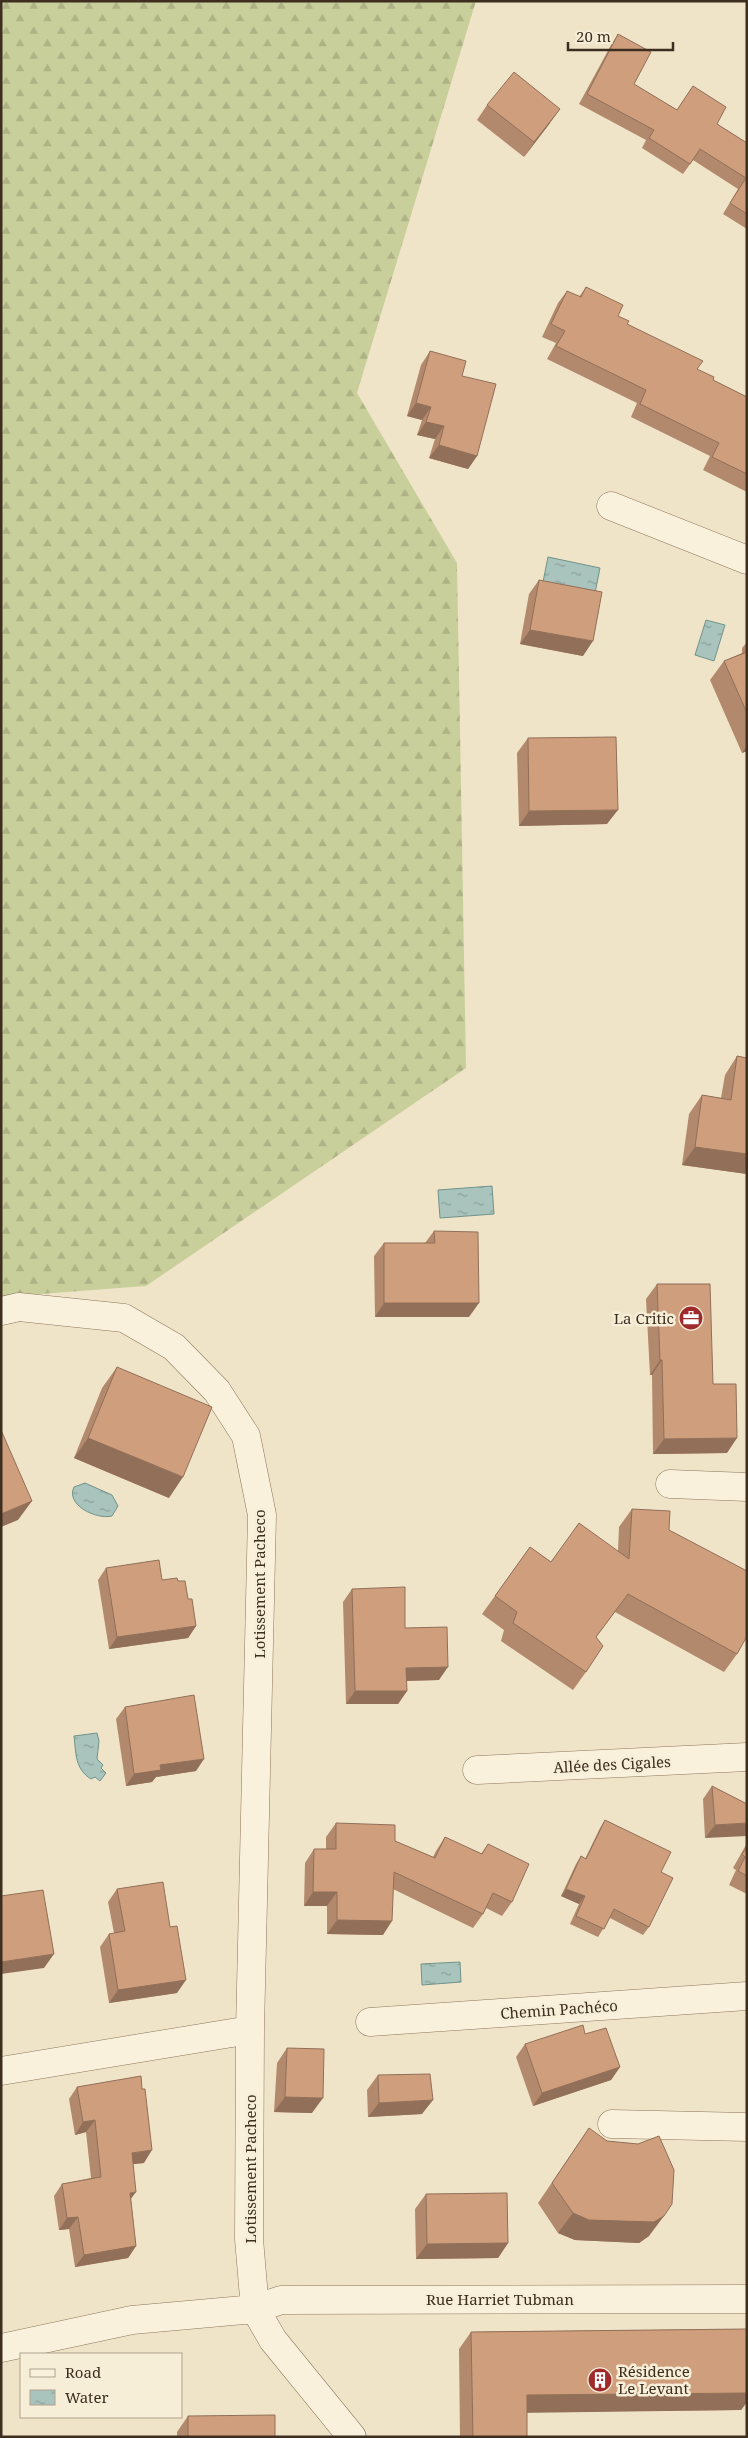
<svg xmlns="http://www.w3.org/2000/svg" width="748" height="2438" font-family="'Noto Serif',serif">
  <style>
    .forest { fill: url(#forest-firs) }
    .water { fill: url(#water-ripples); stroke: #6f938a }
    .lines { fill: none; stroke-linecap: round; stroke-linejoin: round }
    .minor-casing { stroke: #8d765c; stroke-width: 29 }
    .minor { stroke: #faf1dc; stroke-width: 28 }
    .wall { fill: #b2896c }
    .shaded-wall { fill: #916f58 }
    .building { fill: #cf9f7d; stroke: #916f58 }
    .labels { text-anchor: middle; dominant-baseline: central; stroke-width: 5; stroke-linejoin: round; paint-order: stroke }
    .poi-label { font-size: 15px; fill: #3d2e20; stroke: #f7eed8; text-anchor: end }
    .street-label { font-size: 15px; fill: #3d2e20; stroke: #f7eed8 }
  </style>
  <defs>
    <pattern id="forest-firs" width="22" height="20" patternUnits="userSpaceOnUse" patternTransform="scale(1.25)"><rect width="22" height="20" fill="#c9cf9b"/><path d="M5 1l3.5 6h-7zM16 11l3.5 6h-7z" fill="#aeb285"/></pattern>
    <pattern id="water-ripples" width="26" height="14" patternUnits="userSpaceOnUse" patternTransform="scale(1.25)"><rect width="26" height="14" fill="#a9c4bc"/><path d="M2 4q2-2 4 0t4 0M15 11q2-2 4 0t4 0" fill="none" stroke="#8ba098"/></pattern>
  </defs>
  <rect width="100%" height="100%" fill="#f0e4c8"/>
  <path class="forest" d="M 1,1 L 476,1 L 357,393 L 457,563 L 466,1068 L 146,1286 L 1,1297 Z"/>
  <path class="water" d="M 548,557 L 600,568 L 595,593 L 543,582 Z
    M 706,620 L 725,625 L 714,661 L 695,655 Z
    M 492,1186 L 494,1214 L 440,1218 L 438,1190 Z
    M 85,1483 L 112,1495 L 118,1506 L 112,1516 C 97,1520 65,1505 74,1487 Z
    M 97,1733 L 99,1741 L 97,1759 L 103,1765 L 101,1768 L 106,1773 L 100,1781 L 95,1777 L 91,1779 C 75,1769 76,1754 74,1736 Z
    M 460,1962 L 461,1982 L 422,1985 L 421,1964 Z"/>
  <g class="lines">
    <defs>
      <path id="minor" d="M 611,506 L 747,560
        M 1,1311 L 19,1307 L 124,1318 L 174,1347 L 217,1391 L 246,1436 L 262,1515 L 250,2030 L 249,2239 L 255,2309 L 273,2340 L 352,2437
        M 670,1484 L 747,1487
        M 477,1770 L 747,1757
        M 370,2022 L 747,1996
        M 1,2071 L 250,2030
        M 612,2124 L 747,2127
        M 1,2348 L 132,2320 L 255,2309 L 281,2300 L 747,2299"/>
    </defs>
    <use href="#minor" class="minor-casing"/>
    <use href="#minor" class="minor"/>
  </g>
  <path class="wall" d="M 618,34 L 634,84 L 677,110 L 693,86 L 717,124 L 747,143 L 747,229 L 723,214 L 738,189 L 693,160 L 683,174 L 642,148 L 646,140 L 579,104 L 611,45 Z
    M 487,105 L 550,123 L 524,157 L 477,120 Z
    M 586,287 L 627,324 L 713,380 L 747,397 L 747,492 L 703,470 L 710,456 L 631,417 L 637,403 L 547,359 L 556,343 L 542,337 L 558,303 L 567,291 L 579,297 Z
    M 430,351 L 462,376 L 477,456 L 468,469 L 429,458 L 435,439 L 417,435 L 422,420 L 407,416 L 421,365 Z
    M 539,580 L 583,656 L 520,644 L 529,594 Z
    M 747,642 L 747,751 L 742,753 L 710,680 L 724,661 L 742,653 L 742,648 Z
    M 528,738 L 607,824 L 519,826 L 517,753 Z
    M 737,1056 L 747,1058 L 747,1174 L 682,1165 L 689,1114 L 702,1095 L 721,1098 L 725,1075 Z
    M 434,1231 L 469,1317 L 375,1317 L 374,1256 L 384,1243 L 425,1243 Z
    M 657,1284 L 713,1384 L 727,1453 L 653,1454 L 652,1375 L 650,1375 L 646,1299 Z
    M 117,1367 L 169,1498 L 74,1458 L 102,1388 Z
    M 632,1509 L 669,1530 L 737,1654 L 724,1672 L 615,1612 L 596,1637 L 586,1672 L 573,1690 L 501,1641 L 504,1630 L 482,1614 L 530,1547 L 551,1562 L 618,1551 L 619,1527 Z
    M 106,1568 L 162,1580 L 178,1581 L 188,1599 L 196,1626 L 188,1638 L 109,1649 L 98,1580 Z
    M 352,1589 L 405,1628 L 439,1680 L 406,1681 L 407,1691 L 398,1704 L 346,1704 L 343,1602 Z
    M 125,1707 L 196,1771 L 156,1777 L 152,1782 L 126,1786 L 116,1719 Z
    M 712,1786 L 747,1804 L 705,1838 L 703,1799 Z
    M 605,1820 L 661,1872 L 649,1927 L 643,1935 L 610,1918 L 598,1937 L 570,1924 L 579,1904 L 561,1896 L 576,1864 L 581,1856 L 585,1859 L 600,1828 Z
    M 336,1823 L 395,1841 L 433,1857 L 436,1851 L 445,1837 L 481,1854 L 488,1844 L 512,1902 L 502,1916 L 486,1908 L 483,1914 L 473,1928 L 393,1889 L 383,1935 L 327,1934 L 327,1906 L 304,1906 L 305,1863 L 314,1849 L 326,1849 L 326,1837 Z
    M 747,1843 L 747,1894 L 729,1885 L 736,1870 L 733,1868 Z
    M 117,1889 L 177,1993 L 109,2003 L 100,1947 L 109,1934 L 114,1933 L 108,1902 Z
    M 585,2034 L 620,2067 L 611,2080 L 533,2106 L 516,2057 L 525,2044 Z
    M 287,2048 L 312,2113 L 274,2112 L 277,2063 Z
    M 378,2075 L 422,2114 L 368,2117 L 367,2090 Z
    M 77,2087 L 144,2163 L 133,2164 L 131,2199 L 136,2246 L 128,2258 L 75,2267 L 69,2229 L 59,2230 L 54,2196 L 62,2184 L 91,2178 L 86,2132 L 75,2135 L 69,2099 Z
    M 589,2128 L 649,2236 L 639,2243 L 575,2240 L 558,2233 L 538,2203 Z
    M 426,2194 L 508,2243 L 498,2258 L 416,2259 L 415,2209 Z
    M 747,2329 L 747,2402 L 741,2410 L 527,2412 L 527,2437 L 460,2437 L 459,2349 L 471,2332 Z
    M 188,2416 L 275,2437 L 177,2437 L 177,2432 Z"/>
  <path class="shaded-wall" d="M 560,109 L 550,123 L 524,157 L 534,142 Z
    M 416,403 L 431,407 L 422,420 L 407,416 Z
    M 426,422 L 444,426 L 435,439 L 417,435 Z
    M 439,445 L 477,456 L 468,469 L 429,458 Z
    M 530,630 L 593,641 L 583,656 L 520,644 Z
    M 747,746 L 747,751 L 742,753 Z
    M 618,810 L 607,824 L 519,826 L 529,811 Z
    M 695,1147 L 747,1154 L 747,1174 L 682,1165 Z
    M 384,1303 L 479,1303 L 469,1317 L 375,1317 Z
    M 660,1360 L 662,1360 L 652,1375 L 650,1375 Z
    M 88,1438 L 183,1477 L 169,1498 L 74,1458 Z
    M 737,1438 L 727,1453 L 653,1454 L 664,1439 Z
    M 32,1501 L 18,1520 L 1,1527 L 1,1514 Z
    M 196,1626 L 188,1638 L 109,1649 L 117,1637 Z
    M 448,1667 L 439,1680 L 397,1681 L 406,1668 Z
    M 355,1691 L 407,1691 L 398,1704 L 346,1704 Z
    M 204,1759 L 196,1771 L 156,1777 L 152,1782 L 126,1786 L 134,1774 L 160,1765 Z
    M 747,1823 L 747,1836 L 705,1838 L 715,1825 Z
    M 566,1889 L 585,1896 L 579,1904 L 561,1896 Z
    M 313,1892 L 337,1892 L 327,1906 L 304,1906 Z
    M 337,1920 L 392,1921 L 383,1935 L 327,1934 Z
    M 54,1954 L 44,1968 L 1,1974 L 1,1962 Z
    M 186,1980 L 177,1993 L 109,2003 L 118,1990 Z
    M 620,2067 L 611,2080 L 533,2106 L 542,2093 Z
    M 285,2097 L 323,2098 L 312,2113 L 274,2112 Z
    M 433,2100 L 422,2114 L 368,2117 L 379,2103 Z
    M 95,2120 L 86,2132 L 75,2135 L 83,2122 Z
    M 152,2150 L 144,2163 L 124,2165 L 132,2153 Z
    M 136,2192 L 127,2204 L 130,2193 Z
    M 573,2213 L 664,2216 L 649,2236 L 639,2243 L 575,2240 L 558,2233 Z
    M 78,2217 L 69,2229 L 59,2230 L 67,2218 Z
    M 508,2243 L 498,2258 L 416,2259 L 427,2244 Z
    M 136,2246 L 128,2258 L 75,2267 L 84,2255 Z
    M 747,2393 L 747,2402 L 741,2410 L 514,2413 L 527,2395 Z"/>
  <path class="building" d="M 618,34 L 651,52 L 634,84 L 677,110 L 693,86 L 726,107 L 717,124 L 747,143 L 747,214 L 730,203 L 746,178 L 700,149 L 690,164 L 649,138 L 654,130 L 587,94 Z
    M 514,72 L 560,109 L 534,142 L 487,105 Z
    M 586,287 L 623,305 L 618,316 L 629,321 L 627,324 L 703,361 L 697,369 L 714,377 L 713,380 L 747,397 L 747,474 L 712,457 L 719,443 L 640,404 L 646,390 L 556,346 L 565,331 L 551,324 L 567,291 L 581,297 Z
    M 430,351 L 466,361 L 462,376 L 496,384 L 477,456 L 439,445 L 444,426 L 426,422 L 431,407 L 416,403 Z
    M 539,580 L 602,592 L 593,641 L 530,630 Z
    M 747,652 L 747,713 L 724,661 Z
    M 616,737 L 618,810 L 529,811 L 528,738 Z
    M 737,1056 L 747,1058 L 747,1154 L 695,1147 L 702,1095 L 731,1100 Z
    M 434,1231 L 478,1232 L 479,1303 L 384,1303 L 384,1243 L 435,1243 Z
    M 657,1284 L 710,1284 L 713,1384 L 736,1384 L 737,1438 L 664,1439 L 662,1360 L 660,1360 Z
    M 117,1367 L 212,1407 L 183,1477 L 88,1438 Z
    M 1,1430 L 32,1501 L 1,1514 Z
    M 632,1509 L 670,1511 L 669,1530 L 747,1571 L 747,1636 L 737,1654 L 628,1594 L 596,1637 L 603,1646 L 586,1672 L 513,1623 L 517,1612 L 495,1596 L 530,1547 L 551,1562 L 579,1523 L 629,1559 Z
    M 159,1560 L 162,1580 L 177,1578 L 178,1581 L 185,1581 L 188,1599 L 192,1599 L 196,1626 L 117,1637 L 106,1568 Z
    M 405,1587 L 405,1628 L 447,1627 L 448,1667 L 406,1668 L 407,1691 L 355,1691 L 352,1589 Z
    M 194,1695 L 204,1759 L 160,1765 L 161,1770 L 134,1774 L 125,1707 Z
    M 712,1786 L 747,1804 L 747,1823 L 715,1825 Z
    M 605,1820 L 671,1852 L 661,1872 L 673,1878 L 649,1927 L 614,1909 L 604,1929 L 576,1916 L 585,1896 L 566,1889 L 581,1856 L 586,1859 Z
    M 336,1823 L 395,1825 L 395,1841 L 435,1858 L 445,1837 L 482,1854 L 488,1844 L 529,1864 L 512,1902 L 493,1893 L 483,1914 L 394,1872 L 392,1921 L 337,1920 L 337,1892 L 313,1892 L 314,1849 L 336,1849 Z
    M 747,1847 L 747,1876 L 738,1871 L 745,1857 L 742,1854 Z
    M 163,1882 L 170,1927 L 177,1926 L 186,1980 L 118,1990 L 109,1934 L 125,1931 L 117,1889 Z
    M 43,1890 L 54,1954 L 1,1962 L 1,1896 Z
    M 583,2025 L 585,2034 L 606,2028 L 620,2067 L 542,2093 L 525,2044 Z
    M 287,2048 L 324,2049 L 323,2098 L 285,2097 Z
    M 430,2074 L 433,2100 L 379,2103 L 378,2075 Z
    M 141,2076 L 142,2089 L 145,2089 L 152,2150 L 132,2153 L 136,2192 L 130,2193 L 136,2246 L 84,2255 L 78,2217 L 67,2218 L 62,2184 L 101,2177 L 95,2120 L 83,2122 L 77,2087 Z
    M 589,2128 L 607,2141 L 638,2144 L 659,2136 L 674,2170 L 672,2204 L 664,2216 L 654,2222 L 589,2220 L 573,2213 L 552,2183 Z
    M 507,2193 L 508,2243 L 427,2244 L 426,2194 Z
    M 747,2329 L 747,2393 L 527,2395 L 527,2437 L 473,2437 L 471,2332 Z
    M 275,2415 L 275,2437 L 188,2437 L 188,2416 Z"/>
  <defs>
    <symbol id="office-disc" viewBox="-11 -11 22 22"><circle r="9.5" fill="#9e2a2b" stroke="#f7eed8"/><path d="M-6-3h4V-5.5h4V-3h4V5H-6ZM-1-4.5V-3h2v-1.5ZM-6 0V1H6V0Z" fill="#fff"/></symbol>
    <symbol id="building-disc" viewBox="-11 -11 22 22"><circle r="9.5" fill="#9e2a2b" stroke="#f7eed8"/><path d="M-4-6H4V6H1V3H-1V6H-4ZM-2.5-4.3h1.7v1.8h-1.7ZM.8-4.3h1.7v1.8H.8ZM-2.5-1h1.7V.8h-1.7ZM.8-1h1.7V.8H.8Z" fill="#fff"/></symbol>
  </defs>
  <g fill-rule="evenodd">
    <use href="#office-disc" x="677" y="1304" width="28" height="28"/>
    <use href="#building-disc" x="586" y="2366" width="28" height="28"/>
  </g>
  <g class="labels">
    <g class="poi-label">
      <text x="674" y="1318">La Critic</text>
      <text x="618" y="2371" text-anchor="start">Résidence<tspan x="618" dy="17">Le Levant</tspan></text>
    </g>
    <g class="street-label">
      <text transform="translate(259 1584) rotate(-90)">Lotissement Pacheco</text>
      <text transform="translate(612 1764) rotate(-3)">Allée des Cigales</text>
      <text transform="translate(559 2009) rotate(-4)">Chemin Pachéco</text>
      <text transform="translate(250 2169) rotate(-90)">Lotissement Pacheco</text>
      <text x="500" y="2299">Rue Harriet Tubman</text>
    </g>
  </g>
  <rect width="748" height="2438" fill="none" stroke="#3d2e20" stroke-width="5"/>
  <rect x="20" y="2353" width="162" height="65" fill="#f7eed8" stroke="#ada18e"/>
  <rect x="30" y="2369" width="25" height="8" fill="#faf1dc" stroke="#ada18e"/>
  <text x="65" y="2378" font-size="15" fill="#3d2e20">Road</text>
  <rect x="30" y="2390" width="25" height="15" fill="url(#water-ripples)" stroke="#ada18e"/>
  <text x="65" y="2403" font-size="15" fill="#3d2e20">Water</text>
  <path d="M568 42v8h105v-8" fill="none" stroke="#3d2e20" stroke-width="2.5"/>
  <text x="576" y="42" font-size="15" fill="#3d2e20" stroke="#f7eed8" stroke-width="4" paint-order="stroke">20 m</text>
</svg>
